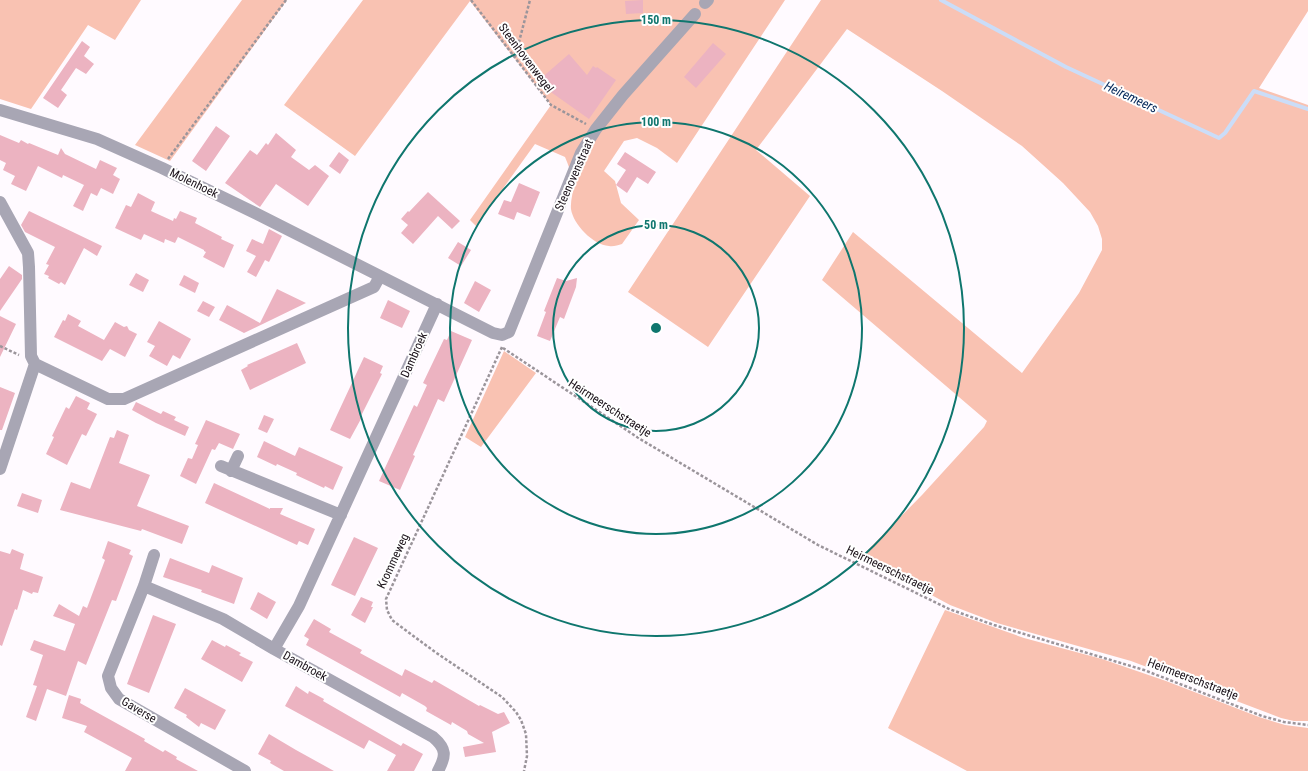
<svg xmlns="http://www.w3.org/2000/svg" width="1308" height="771" font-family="'Roboto Condensed',sans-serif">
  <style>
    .green { fill: #f9c2b2 }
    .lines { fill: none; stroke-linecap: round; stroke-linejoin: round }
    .stream { stroke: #cbddf8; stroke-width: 4 }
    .building { fill: #ecb3c1 }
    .path { stroke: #9b959b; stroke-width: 2.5; stroke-dasharray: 3 2; stroke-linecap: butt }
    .street { stroke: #a8a6b4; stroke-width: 12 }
    .ring { fill: none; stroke: #0f766e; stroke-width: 2 }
    .labels { text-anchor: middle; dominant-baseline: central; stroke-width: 4; stroke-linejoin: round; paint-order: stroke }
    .street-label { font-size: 12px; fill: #1b121a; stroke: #fff }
    .water-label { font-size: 13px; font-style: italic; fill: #04285a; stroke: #fff }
    .centre { fill: #0f766e; stroke: #fff; stroke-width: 2 }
    .ring-label { font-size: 12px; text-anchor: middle; font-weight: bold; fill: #0f766e; stroke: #fff; stroke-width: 4; stroke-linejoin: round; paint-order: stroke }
  </style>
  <rect width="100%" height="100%" fill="#fffaff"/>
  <path class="green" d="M 0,0 L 141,0 L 115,40 L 88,25 L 31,109 L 0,99 Z
    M 242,0 L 287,0 L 170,161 L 135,145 Z
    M 363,0 L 785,0 L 677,163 L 657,148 L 637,138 L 624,141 L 604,171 L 615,181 L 621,203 L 639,220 L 622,244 C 618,245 613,247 609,246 C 593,245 573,224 571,209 C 570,199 575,189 573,181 C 571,172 568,164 565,157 L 535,144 L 476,226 L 470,220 L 551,105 L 470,1 L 355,156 L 284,105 Z
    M 821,0 L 1308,0 L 1308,11 L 1259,88 L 1308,105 L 1308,721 L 1294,721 L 1281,718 L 1131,661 L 997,623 L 950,605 L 861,557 L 922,495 L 984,427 L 987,421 L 822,280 L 853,232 L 1022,373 L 1079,293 L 1102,250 L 1102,239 L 1098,226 L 1090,212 L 1063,183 L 1022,146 L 942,91 L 847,29 L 756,150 L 810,196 L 708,347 L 628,292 Z
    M 504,351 L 536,373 L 481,447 L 465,437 Z
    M 945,610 L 1024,638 L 1102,659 L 1166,681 L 1259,717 L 1285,725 L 1308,728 L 1308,771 L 967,771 L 888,728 Z"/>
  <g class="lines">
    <path class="stream" d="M 941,0 L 1066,67 L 1219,138 L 1225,133 L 1254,91 L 1308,109"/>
  </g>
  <path class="building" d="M 643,0 L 643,13 L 626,14 L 625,1 Z
    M 82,41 L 90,47 L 84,56 L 94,64 L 86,74 L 76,68 L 61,90 L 67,95 L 58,108 L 43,98 Z
    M 713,43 L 726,54 L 696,88 L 684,77 Z
    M 569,54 L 587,75 L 593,66 L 596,68 L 597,67 L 616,80 L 589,119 L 548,90 L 539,80 Z
    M 216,126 L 230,136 L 206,171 L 192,161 Z
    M 276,133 L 296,150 L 291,157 L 309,170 L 315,165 L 329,176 L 308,206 L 276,184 L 260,207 L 225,183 L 250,150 L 257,155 L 266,143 L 268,145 Z
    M 0,135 L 19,143 L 21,140 L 28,144 L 29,143 L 58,155 L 61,148 L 65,154 L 96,169 L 100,160 L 117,168 L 113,175 L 120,179 L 113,194 L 101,188 L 97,196 L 91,193 L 83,211 L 73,206 L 84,185 L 63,175 L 62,178 L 38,166 L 26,191 L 11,184 L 15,176 L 3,170 L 6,163 L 0,160 Z
    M 339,152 L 349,160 L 340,174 L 329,166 Z
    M 625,152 L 656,172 L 648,184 L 637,177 L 627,193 L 616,185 L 626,170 L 617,164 Z
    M 519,183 L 540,192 L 530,217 L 517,212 L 514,220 L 498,214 L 504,200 L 511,202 Z
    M 428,192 L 460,221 L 452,229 L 438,216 L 413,244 L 401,233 L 408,225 L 401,219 L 408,211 L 409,212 Z
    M 138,193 L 155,202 L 151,211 L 173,221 L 174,218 L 176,219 L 180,211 L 197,218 L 195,223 L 222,237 L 221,239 L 234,245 L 224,268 L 203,257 L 206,252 L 204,251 L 204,250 L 178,237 L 175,243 L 165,239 L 164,243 L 144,234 L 141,240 L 115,228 L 126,205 L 131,207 Z
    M 29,211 L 102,246 L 97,256 L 84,248 L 65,285 L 61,282 L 59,284 L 48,278 L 49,276 L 44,274 L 49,265 L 46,264 L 55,247 L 25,232 L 21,225 Z
    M 269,229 L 282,236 L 269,262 L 265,260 L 256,277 L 247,272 L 256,256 L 246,251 L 252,239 L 263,244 Z
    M 458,242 L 471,250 L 461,266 L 448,258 Z
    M 9,266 L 22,275 L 22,279 L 0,311 L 0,279 Z
    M 136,273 L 149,280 L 143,292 L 129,285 Z
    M 184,275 L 199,283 L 195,293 L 179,285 Z
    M 557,278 L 566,281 L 577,278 L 576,287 L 564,319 L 560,317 L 550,341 L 537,336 L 546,312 L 544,311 Z
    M 475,281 L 491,290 L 479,312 L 464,303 Z
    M 277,289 L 306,303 L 244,333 L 219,320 L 227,305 L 260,323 Z
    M 388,300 L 410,311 L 402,328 L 380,318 Z
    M 203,301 L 215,307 L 209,317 L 197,311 Z
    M 68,314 L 81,321 L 78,326 L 104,340 L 115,322 L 124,327 L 127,326 L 129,330 L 137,334 L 125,357 L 110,349 L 102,361 L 54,337 L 63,320 L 65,321 Z
    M 0,316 L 16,324 L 0,357 Z
    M 159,321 L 191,339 L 180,359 L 173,355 L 167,366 L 149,356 L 155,346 L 147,342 Z
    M 451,331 L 472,340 L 444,402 L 438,399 L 413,455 L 415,456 L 400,490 L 379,481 L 414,405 L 417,407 L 427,385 L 423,383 L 444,339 L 447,340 Z
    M 297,343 L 306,363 L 250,390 L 241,370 L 248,366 L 247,365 Z
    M 364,357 L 383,366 L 380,373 L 382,374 L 361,416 L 362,417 L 350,439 L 330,430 Z
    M 0,387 L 15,393 L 2,430 L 0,430 Z
    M 76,396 L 90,403 L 87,409 L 97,414 L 86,436 L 82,434 L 67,465 L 46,454 L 54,437 L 52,436 L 66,407 L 69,409 Z
    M 136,402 L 161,414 L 163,411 L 176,417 L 174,420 L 189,427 L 185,436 L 156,423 L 132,410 Z
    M 264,415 L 274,419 L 267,433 L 258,429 Z
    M 206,420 L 240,434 L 233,449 L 219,443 L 215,450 L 212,449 L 196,484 L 180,476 L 188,458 L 192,459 L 198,445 L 195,444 Z
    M 117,430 L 129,435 L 119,463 L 150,475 L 137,506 L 189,526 L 182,544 L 142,529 L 141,531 L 60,510 L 71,482 L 90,489 L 110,437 L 114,438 Z
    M 264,441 L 295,456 L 299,447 L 343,467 L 333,490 L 325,486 L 324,488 L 296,475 L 297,473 L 277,464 L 276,466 L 257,457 Z
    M 214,483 L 270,509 L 270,508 L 283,508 L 280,514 L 315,529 L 308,545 L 299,541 L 297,545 L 205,503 Z
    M 22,493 L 42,500 L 38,513 L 17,506 Z
    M 354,537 L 378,548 L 355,596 L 331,585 Z
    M 108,541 L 131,550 L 129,554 L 133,556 L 116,601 L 112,600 L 86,665 L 78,661 L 66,696 L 47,689 L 36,721 L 26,717 L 37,686 L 33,685 L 43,655 L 30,650 L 34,640 L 65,651 L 75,624 L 53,616 L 59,604 L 79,616 L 83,606 L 87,608 L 105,560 L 102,558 Z
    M 12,549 L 24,554 L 20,569 L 43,577 L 38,593 L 33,592 L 32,594 L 23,590 L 17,610 L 15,609 L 2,646 L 0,645 L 0,551 L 10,554 Z
    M 170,558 L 209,573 L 212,565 L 243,578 L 234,604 L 201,592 L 202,590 L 163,577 Z
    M 258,592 L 276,602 L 267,619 L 250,609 Z
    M 361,597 L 373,602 L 371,607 L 373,607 L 365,623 L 351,615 Z
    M 153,615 L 176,624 L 149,693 L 127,684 Z
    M 314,619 L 331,629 L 329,632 L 362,650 L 360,653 L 402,676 L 405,669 L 432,683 L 434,680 L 479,706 L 480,705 L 498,714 L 504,712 L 510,723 L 492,732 L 496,752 L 465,757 L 463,747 L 484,743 L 468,734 L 467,731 L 452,722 L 451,725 L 426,711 L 427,708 L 425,706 L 402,693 L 400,697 L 306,645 L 309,639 L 304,636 Z
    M 212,640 L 225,647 L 226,645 L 241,653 L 239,655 L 253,662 L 242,682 L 201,659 Z
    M 296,686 L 308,694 L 309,691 L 324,699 L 323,701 L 401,746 L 403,743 L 423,754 L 414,771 L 387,771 L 396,755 L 369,740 L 364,749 L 285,706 Z
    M 185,688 L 226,710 L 215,730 L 201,723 L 199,727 L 186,717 L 187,715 L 174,708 Z
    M 69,695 L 81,699 L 80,703 L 145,739 L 144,741 L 163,752 L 165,750 L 177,757 L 176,759 L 198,771 L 125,771 L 132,758 L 84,732 L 87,726 L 62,718 Z
    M 269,734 L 296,750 L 334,771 L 284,771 L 270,763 L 271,761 L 258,754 Z"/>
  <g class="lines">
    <path class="path" d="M 471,0 L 551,105 L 586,124
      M 515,57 L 530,0
      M 168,159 L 286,0
      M 0,346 L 19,355
      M 502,347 L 386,599 L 387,610 L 392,620 L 435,652 L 502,697 L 516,712 L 521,720 L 526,734 L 527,756 L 524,771
      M 503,348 L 640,439 L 818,545 L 949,609 L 994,625 L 1144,670 L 1262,716 L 1284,722 L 1308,725"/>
    <path class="street" d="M 705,3 L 708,0
      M 0,110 L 97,139 L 162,168 L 253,212 L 493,333 L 502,335 L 509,332 L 581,153 L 596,129 L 623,95 L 695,14
      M 0,202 L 28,253 L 29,267 L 31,356 L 35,364 L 108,399 L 124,399 L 374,287 L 380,276
      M 221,466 L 341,515
      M 0,469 L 35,364
      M 231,471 L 238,456
      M 154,555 L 144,586 L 108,676 L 111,688 L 119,699 L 245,771
      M 144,586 L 223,619 L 274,649 L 433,737 C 447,749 446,756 438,771
      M 274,649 L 299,606 L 437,304"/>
  </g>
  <g class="ring">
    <circle cx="656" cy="328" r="103"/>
    <circle cx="656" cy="328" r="206"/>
    <circle cx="656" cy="328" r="308"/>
  </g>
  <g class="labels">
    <g class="street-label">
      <text transform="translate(526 58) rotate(53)">Steenhovenwegel</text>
      <text transform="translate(574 175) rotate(-66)">Steenovenstraat</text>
      <text transform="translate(194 183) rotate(26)">Molenhoek</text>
      <text transform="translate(414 355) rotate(-66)">Dambroek</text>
      <text transform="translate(610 408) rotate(33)">Heirmeerschstraetje</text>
      <text transform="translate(393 561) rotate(-65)">Krommeweg</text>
      <text transform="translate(890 570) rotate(26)">Heirmeerschstraetje</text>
      <text transform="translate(305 666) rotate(29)">Dambroek</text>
      <text transform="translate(1193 679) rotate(21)">Heirmeerschstraetje</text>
      <text transform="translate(139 710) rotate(31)">Gaverse</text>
    </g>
    <g class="water-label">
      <text transform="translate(1131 97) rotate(25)">Heiremeers</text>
    </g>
  </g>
  <circle cx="656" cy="328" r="6" class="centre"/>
  <g class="ring-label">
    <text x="656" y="24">150 m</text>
    <text x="656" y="126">100 m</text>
    <text x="656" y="229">50 m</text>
  </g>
</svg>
